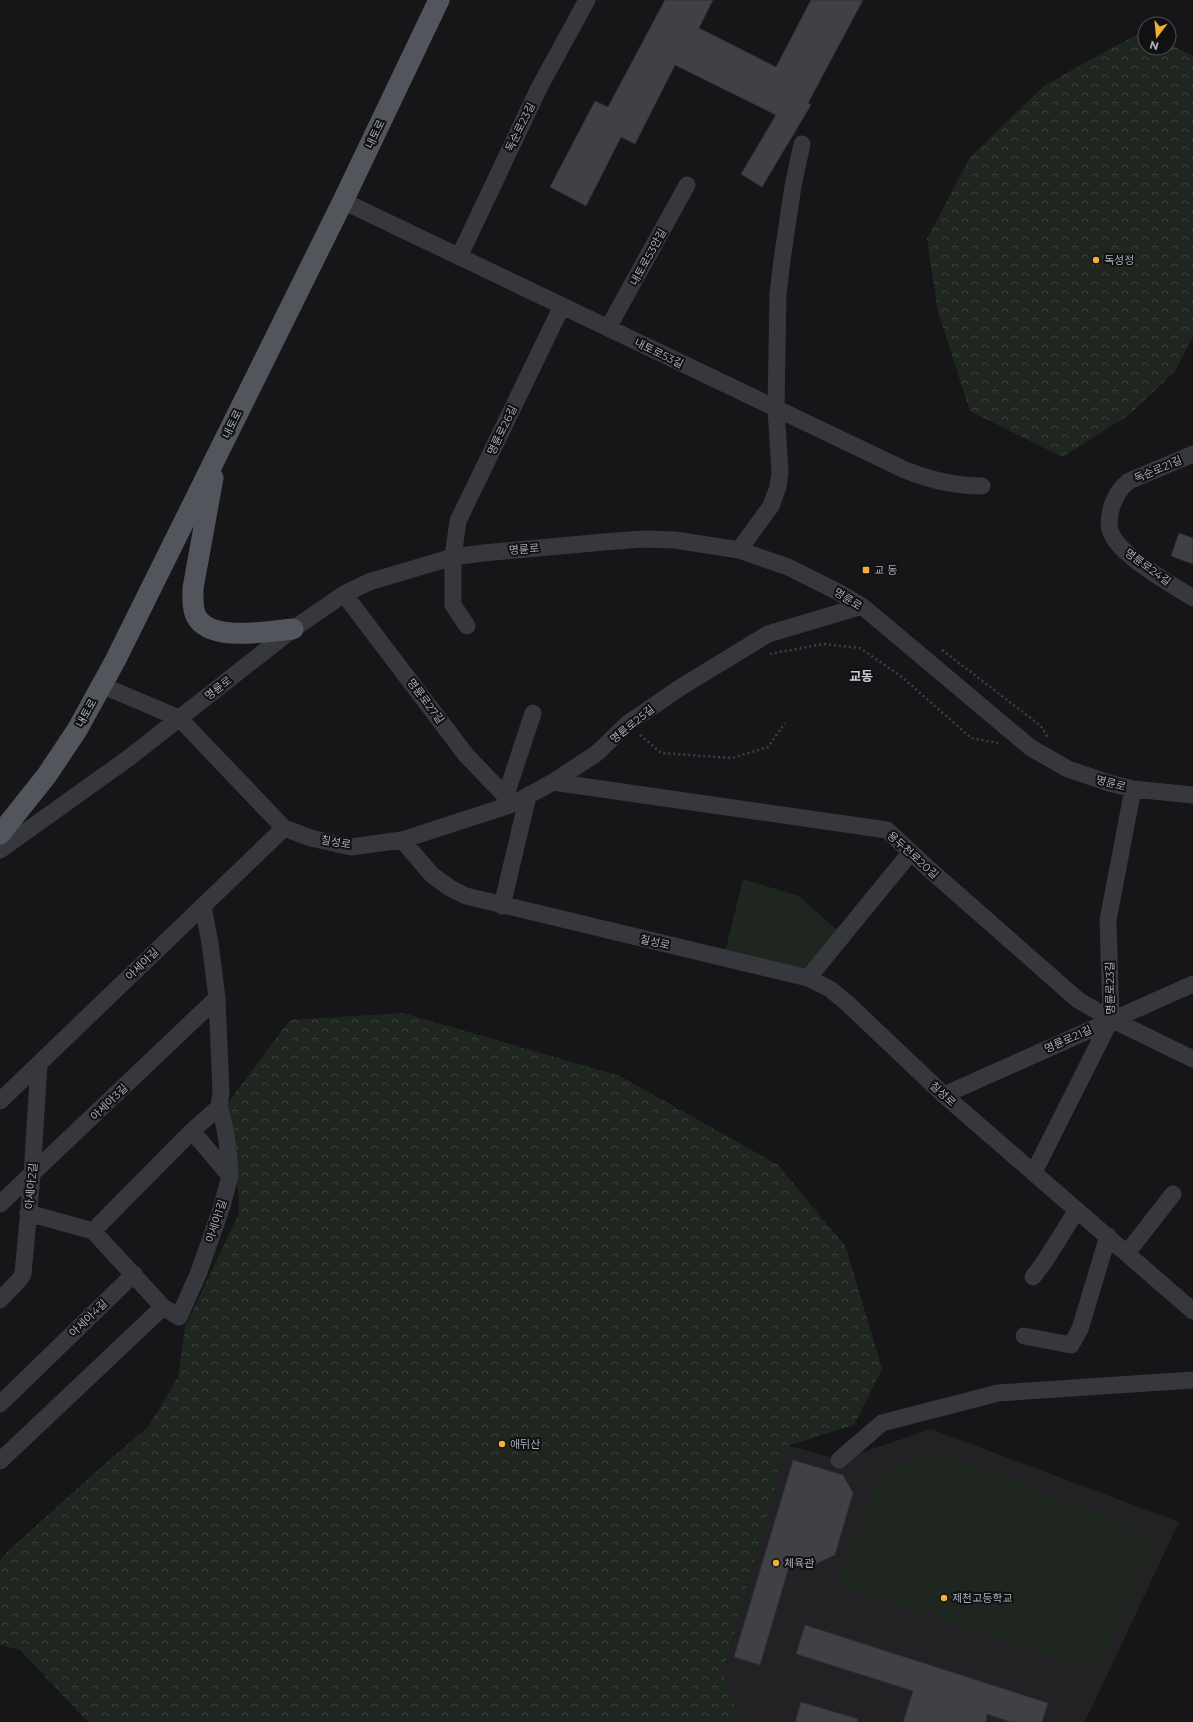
<svg xmlns="http://www.w3.org/2000/svg" width="1193" height="1722" font-family="Montserrat,'Noto Sans KR',sans-serif">
  <style>
    .built { fill: #222225 }
    .green { fill: #1e261f }
    .forest { fill: url(#forest-crowns) }
    .building { fill: #404145; stroke: #303034 }
    .lines { fill: none; stroke-linecap: round; stroke-linejoin: round }
    .path { stroke: #3d3f44; stroke-width: 2.5; stroke-dasharray: 2 3; stroke-linecap: butt }
    .minor { stroke: #37383d; stroke-width: 17 }
    .major { stroke: #53555c; stroke-width: 21 }
    .poi-dot { fill: #f2b134; stroke: #111113; stroke-width: 1.5 }
    .labels { text-anchor: middle; dominant-baseline: central; stroke-width: 4; stroke-linejoin: round; paint-order: stroke }
    .street-label { font-size: 11px; fill: #a8adb8; stroke: #111113 }
    .poi-label { font-size: 11px; fill: #a8adb8; stroke: #111113; text-anchor: start }
    .quarter-label { font-size: 13px; font-weight: bold; fill: #c9ccd4; stroke: #111113 }
  </style>
  <defs>
    <pattern id="forest-crowns" width="20" height="18" patternUnits="userSpaceOnUse"><rect width="20" height="18" fill="#1e261f"/><path d="M2 6a3 3 0 1 1 6 0M12 15a3 3 0 1 1 6 0" fill="none" stroke="#3c433d"/></pattern>
  </defs>
  <rect width="100%" height="100%" fill="#161618"/>
  <path class="built" d="M 931,1429 L 1179,1522 L 1085,1722 L 741,1722 L 723,1675 L 787,1445 L 840,1460 Z"/>
  <path class="green" d="M 743,879 L 799,896 L 838,931 L 809,970 L 725,952 Z
    M 938,1451 L 1158,1537 L 1095,1673 L 837,1583 L 880,1469 Z"/>
  <path class="forest" d="M 1143,31 L 1145,32 L 1145,48 L 1169,48 L 1169,44 L 1193,56 L 1193,336 L 1176,370 L 1129,415 L 1062,457 L 970,411 L 938,312 L 927,239 L 970,157 L 1045,85 Z
    M 403,1013 L 620,1076 L 778,1165 L 846,1247 L 882,1369 L 854,1425 L 787,1446 L 723,1674 L 741,1722 L 88,1722 L 20,1650 L 0,1645 L 0,1560 L 9,1550 L 109,1460 L 148,1427 L 178,1377 L 185,1327 L 239,1213 L 237,1174 L 224,1108 L 290,1020 Z"/>
  <path class="building" d="M 665,0 L 713,0 L 699,28 L 776,67 L 811,0 L 863,0 L 808,103 L 811,105 L 762,187 L 741,174 L 776,115 L 675,65 L 635,144 L 621,137 L 586,206 L 550,187 L 595,101 L 608,107 Z
    M 1179,533 L 1193,538 L 1193,564 L 1171,556 Z
    M 793,1460 L 843,1475 L 853,1493 L 835,1555 L 811,1566 L 791,1560 L 760,1665 L 734,1657 Z
    M 805,1625 L 1048,1703 L 1042,1722 L 1011,1722 L 987,1714 L 986,1722 L 903,1722 L 913,1691 L 796,1654 Z
    M 801,1702 L 858,1719 L 857,1722 L 795,1722 Z"/>
  <g class="lines">
    <path class="path" d="M 942,650 L 1041,726 L 1048,738
      M 770,654 L 823,644 L 860,648 L 902,677 L 971,738 L 998,743
      M 640,735 L 661,753 L 732,758 L 768,747 L 785,723"/>
    <path class="minor" d="M 343,201 L 905,470 C 930,480 955,486 982,486
      M 459,257 L 539,88 L 587,0
      M 608,328 L 687,185
      M 1193,454 L 1129,481 C 1120,488 1116,495 1112,506 C 1110,513 1108,523 1110,530 C 1117,555 1172,584 1193,598
      M 739,550 L 771,506 L 778,487 L 780,472 L 776,409 L 778,294 L 782,260 L 793,186 L 802,144
      M 344,594 L 466,755 L 513,804
      M 467,626 L 453,605 L 453,557 L 458,521 L 562,306
      M 101,685 L 179,718 L 284,828 L 311,838 L 351,847 L 402,840 L 432,875 L 450,888 L 466,896 L 808,978 L 830,989 L 847,1003 L 944,1095 L 1193,1311
      M 553,782 L 887,830 L 929,869 L 1078,1000 L 1111,1019 L 1193,1059
      M 505,798 L 533,713
      M 402,840 L 513,804 L 553,782 L 597,753 L 627,724 L 681,687 L 768,634 L 862,606
      M 0,850 L 130,757 L 293,629 L 344,594 L 369,582 L 453,557 L 483,553 L 604,542 L 643,539 L 675,540 L 739,550 L 788,567 L 840,593 L 862,606 L 1031,748 L 1068,769 L 1109,783 L 1133,789 L 1193,795
      M 502,906 L 528,796
      M 808,978 L 911,852
      M 944,1095 L 1193,984
      M 0,1101 L 284,828
      M 219,1107 C 227,1129 229,1152 230,1176
      M 1034,1172 L 1111,1019 L 1108,920 L 1133,789
      M 0,1204 L 217,998
      M 28,1213 L 93,1231 L 163,1307 L 179,1317 L 199,1272 L 222,1206 L 230,1176 L 192,1131
      M 93,1231 L 192,1131 L 219,1107 L 221,1092 L 217,998 L 210,943 L 203,906
      M 1127,1253 L 1173,1194
      M 1033,1277 L 1045,1261 L 1077,1210
      M 0,1300 L 20,1279 L 23,1274 L 32,1175 L 39,1064
      M 1024,1336 L 1071,1345 L 1080,1329 L 1108,1236
      M 0,1404 L 134,1274
      M 839,1460 L 882,1423 L 998,1393 L 1193,1380
      M 0,1461 L 163,1307"/>
    <path class="major" d="M 213,478 L 193,588 C 193,597 192,608 196,616 C 210,643 268,631 293,629
      M 0,834 L 47,775 L 77,730 L 115,661 L 343,201 L 439,0"/>
  </g>
  <g class="poi-dot">
    <circle cx="1096" cy="260" r="4"/>
    <rect x="862" y="566" width="8" height="8" rx="2"/>
    <circle cx="502" cy="1444" r="4"/>
    <circle cx="776" cy="1563" r="4"/>
    <circle cx="944" cy="1598" r="4"/>
  </g>
  <g class="labels">
    <g class="street-label">
      <text transform="translate(520 127) rotate(-64)">독순로23길</text>
      <text transform="translate(375 134) rotate(-64)">내토로</text>
      <text transform="translate(648 257) rotate(-61)">내토로53안길</text>
      <text transform="translate(659 353) rotate(26)">내토로53길</text>
      <text transform="translate(232 424) rotate(-64)">내토로</text>
      <text transform="translate(502 430) rotate(-64)">명륜로26길</text>
      <text transform="translate(1158 469) rotate(-23)">독순로21길</text>
      <text transform="translate(524 549) rotate(-5)">명륜로</text>
      <text transform="translate(1148 567) rotate(36)">명륜로24길</text>
      <text transform="translate(848 599) rotate(32)">명륜로</text>
      <text transform="translate(218 688) rotate(-38)">명륜로</text>
      <text transform="translate(426 701) rotate(53)">명륜로27길</text>
      <text transform="translate(86 713) rotate(-61)">내토로</text>
      <text transform="translate(632 724) rotate(-39)">명륜로25길</text>
      <text transform="translate(1111 783) rotate(15)">명륜로</text>
      <text transform="translate(336 842) rotate(10)">칠성로</text>
      <text transform="translate(913 855) rotate(42)">용두천로20길</text>
      <text transform="translate(655 942) rotate(13)">칠성로</text>
      <text transform="translate(142 964) rotate(-44)">아세아길</text>
      <text transform="translate(1110 988) rotate(-91)">명륜로23길</text>
      <text transform="translate(1068 1039) rotate(-24)">명륜로21길</text>
      <text transform="translate(943 1094) rotate(42)">칠성로</text>
      <text transform="translate(109 1102) rotate(-44)">아세아3길</text>
      <text transform="translate(31 1186) rotate(-85)">아세아2길</text>
      <text transform="translate(216 1221) rotate(-72)">아세아1길</text>
      <text transform="translate(88 1318) rotate(-44)">아세아4길</text>
    </g>
    <g class="poi-label">
      <text x="1104" y="260">독성정</text>
      <text x="874" y="570">교 동</text>
      <text x="510" y="1444">애뒤산</text>
      <text x="784" y="1563">체육관</text>
      <text x="952" y="1598">제천고등학교</text>
    </g>
    <g class="quarter-label">
      <text x="861" y="676">교동</text>
    </g>
  </g>
  <g transform="translate(1157 36) rotate(196)"><circle r="19" fill="#111113" stroke="#4d4f55"/>
  <path d="M0-3L7 15L0 10L-7 15Z" fill="#f2b134"/>
  <text y="-6" font-size="11" font-weight="bold" text-anchor="middle" fill="#a8adb8">N</text>
  </g>
</svg>
